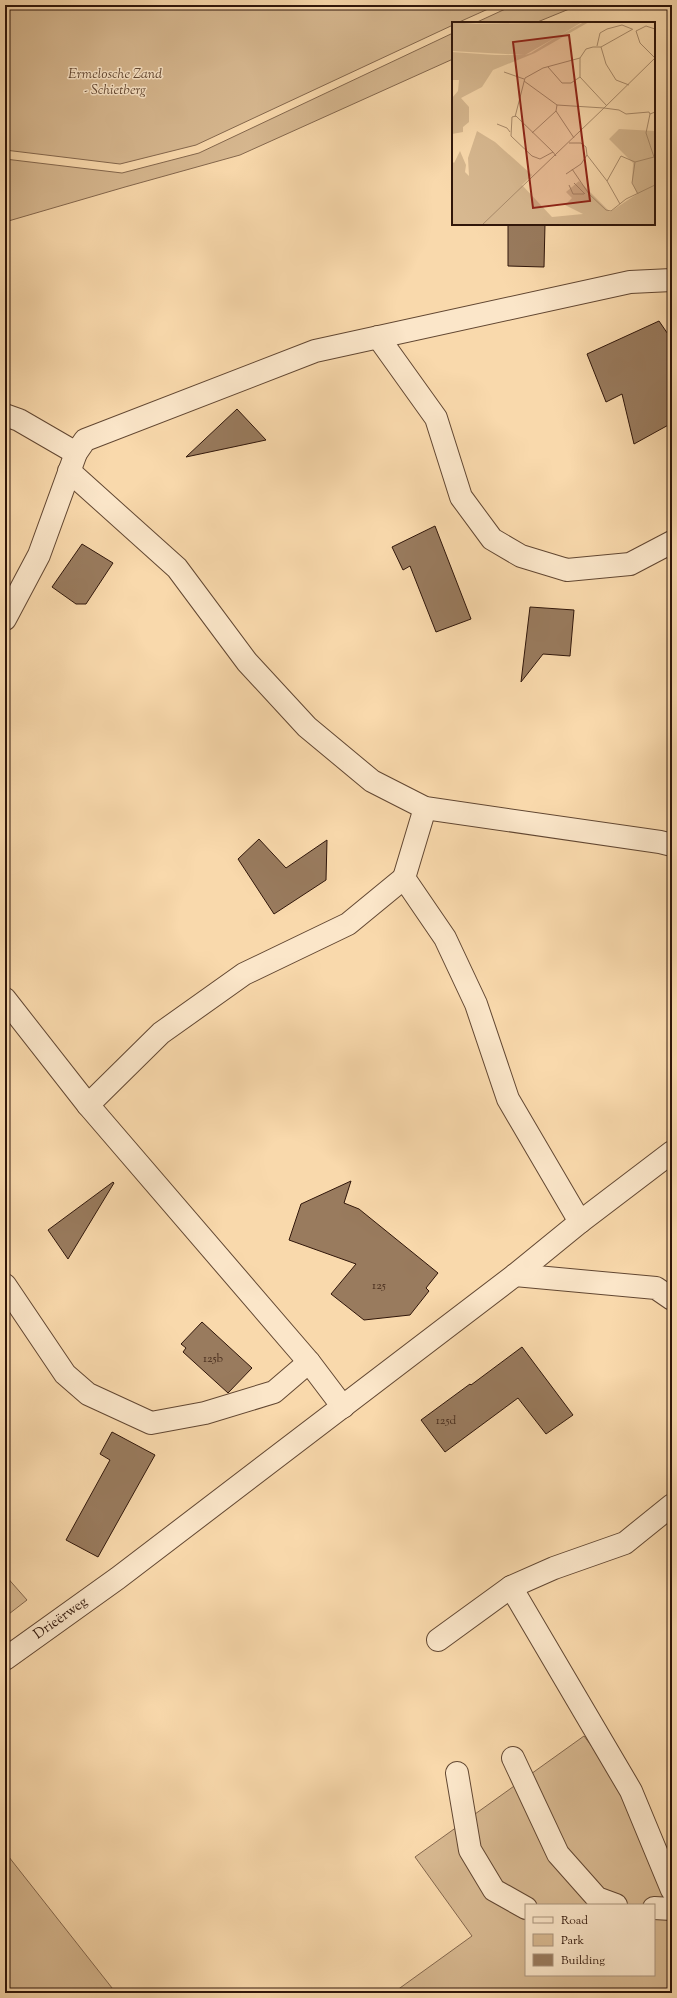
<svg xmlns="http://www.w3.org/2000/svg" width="677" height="1998" font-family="'Sorts Mill Goudy',serif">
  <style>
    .green { fill: #d7b890; stroke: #84674d; fill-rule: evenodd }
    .building { fill: #997b5e; stroke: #30160a }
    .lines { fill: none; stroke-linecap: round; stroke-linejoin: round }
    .minor-casing { stroke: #624732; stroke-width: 24 }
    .minor { stroke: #fbe6c9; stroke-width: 22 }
    .labels { text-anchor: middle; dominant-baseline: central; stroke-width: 3; stroke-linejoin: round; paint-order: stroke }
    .number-label { font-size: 12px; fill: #4a2f1f }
    .park-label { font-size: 14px; font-style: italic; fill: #624732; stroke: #fbe6c9 }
    .street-label { font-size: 14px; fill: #30160a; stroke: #fbe6c9 }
    .inset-road { fill: none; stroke: #a98b6b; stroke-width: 1 }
    .view { fill: #8f2418; fill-opacity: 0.15; stroke: #8f2418; stroke-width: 2 }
    .inset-edge { fill: none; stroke: #30160a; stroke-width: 2 }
  </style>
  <rect width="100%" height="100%" fill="#f9d9ac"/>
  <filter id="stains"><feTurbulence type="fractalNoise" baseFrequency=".005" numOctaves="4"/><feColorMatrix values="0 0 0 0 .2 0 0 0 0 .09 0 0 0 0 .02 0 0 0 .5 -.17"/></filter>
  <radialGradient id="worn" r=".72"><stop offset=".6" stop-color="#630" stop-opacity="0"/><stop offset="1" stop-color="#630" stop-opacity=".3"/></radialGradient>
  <path class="green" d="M 5,5 L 497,5 L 457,23 L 453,23 L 453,25 L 196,145 L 120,164 L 5,150 Z
    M 514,5 L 579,5 L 535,23 L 475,23 Z
    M 453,33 L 453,59 L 240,155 L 125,187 L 5,222 L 5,159 L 122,173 L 199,153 Z
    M 5,1575 L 27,1600 L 5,1617 Z
    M 584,1736 L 672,1854 L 672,1993 L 393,1993 L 472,1936 L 415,1857 ZM 526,1905 L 654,1905 L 654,1975 L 526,1975 Z
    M 5,1852 L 116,1993 L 5,1993 Z"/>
  <path class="building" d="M 508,224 L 545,224 L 544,267 L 508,266 Z
    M 659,321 L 672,340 L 672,423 L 634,444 L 622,394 L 606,402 L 587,354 Z
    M 237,409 L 266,440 L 186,457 Z
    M 435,526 L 471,619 L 436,632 L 410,566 L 403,570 L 392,547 Z
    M 82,544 L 113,563 L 86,604 L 76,604 L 52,587 Z
    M 530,607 L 574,610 L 570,656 L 543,654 L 521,682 Z
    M 259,839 L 286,868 L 327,840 L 326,880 L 274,914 L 238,859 Z
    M 351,1181 L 344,1203 L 359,1209 L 438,1273 L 426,1288 L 429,1291 L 410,1315 L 364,1320 L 331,1294 L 356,1264 L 289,1240 L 301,1204 Z
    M 113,1182 L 114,1183 L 68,1259 L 48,1230 Z
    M 202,1322 L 252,1368 L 228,1393 L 183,1352 L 186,1348 L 181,1344 Z
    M 522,1347 L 573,1415 L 546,1434 L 518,1398 L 445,1452 L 421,1420 L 470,1384 L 471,1385 Z
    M 112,1432 L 155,1455 L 98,1557 L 66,1540 L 110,1460 L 100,1454 Z"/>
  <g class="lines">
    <defs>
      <g id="minor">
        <path d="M 378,337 L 436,418 L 461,497 L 492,539 L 521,556 L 567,570 L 630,564 L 672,542"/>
        <path d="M 5,415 L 19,420 L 76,453"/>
        <path d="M 69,471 L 177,568 L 247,662 L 307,727 L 372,781 L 425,808 L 660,842 L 672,845"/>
        <path d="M 5,619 L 39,555 L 76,453 L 85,440 L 315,351 L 630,282 L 672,280"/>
        <path d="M 425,808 L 404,878 L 445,938 L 476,1004 L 508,1099 L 580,1222"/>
        <path d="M 5,999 L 88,1105 L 309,1362"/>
        <path d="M 88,1105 L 161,1033 L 244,974 L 348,924 L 404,878"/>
        <path d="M 515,1275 L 656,1288 L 672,1299"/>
        <path d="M 5,1285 L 65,1374 L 88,1394 L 151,1423 L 205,1413 L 274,1392 L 309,1362 L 343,1407"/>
        <path d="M 511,1587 L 631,1791 L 672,1890"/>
        <path d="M 438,1640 L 511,1587 L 554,1568 L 625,1543 L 672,1505"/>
        <path id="s1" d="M 5,1659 L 118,1578 L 515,1275 L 580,1222 L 672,1152"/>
        <path d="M 513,1758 L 558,1854 L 597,1898 L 616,1905"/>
        <path d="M 457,1773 L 470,1850 L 494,1890 L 526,1908"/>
        <path d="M 654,1908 L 672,1909"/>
      </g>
    </defs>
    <use href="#minor" class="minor-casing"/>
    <use href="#minor" class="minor"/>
  </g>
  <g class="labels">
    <g class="number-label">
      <text x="379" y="1286">125</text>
      <text x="213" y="1359">125b</text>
      <text x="446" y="1421">125d</text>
    </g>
    <g class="park-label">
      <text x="115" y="75">Ermelosche Zand<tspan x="115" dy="16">- Schietberg</tspan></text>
    </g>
    <g class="street-label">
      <text stroke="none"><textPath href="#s1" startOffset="69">Drieërweg</textPath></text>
    </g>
  </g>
  <g transform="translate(452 22)">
    <rect width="203" height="203" fill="#f9d9ac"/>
    <path d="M 0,0 L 24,2 L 130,0 L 107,14 L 132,0 L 137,0 L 83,31 L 41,48 L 30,65 L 9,76 L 17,85 L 17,100 L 11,105 L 11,110 L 0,112 L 0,76 L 6,69 L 7,58 L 0,58 L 0,30 L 43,33 L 73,33 L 79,31 L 106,14 L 73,33 L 0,29 ZM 167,107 L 203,109 L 203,203 L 0,203 L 0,139 L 2,141 L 8,129 L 14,143 L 13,150 L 17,154 L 16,136 L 25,109 L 43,120 L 80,153 L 70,163 L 100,195 L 131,192 L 113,183 L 120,176 L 114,170 L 127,159 L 158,190 L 185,172 L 180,160 L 181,141 L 157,117 Z" fill="#d7b890"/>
    <path class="inset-road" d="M 145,24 L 148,11 L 155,7 L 170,3 L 180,7M 149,25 L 181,7M 128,36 L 128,55 L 155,84M 203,36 L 188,21 L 184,9 L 194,4 L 203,7M 96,45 L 110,61 L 119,61 L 128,55M 52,50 L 72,57M 72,59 L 105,83 L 152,86 L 203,36M 105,83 L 104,89 L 122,116M 63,95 L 73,56 L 91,46 L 128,36 L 134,27 L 141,25 L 149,25 L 154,42 L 164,58 L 177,63M 45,102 L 55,106 L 58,110M 80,111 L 104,89M 117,121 L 129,121 L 134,125 L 135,133 L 155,159 L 168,182M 101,130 L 64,94 L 60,95 L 59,114 L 80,134 L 88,137 L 101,130 L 104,134M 183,140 L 180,161 L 186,172M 120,147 L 137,172 L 154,188 L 159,189 L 174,177 L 203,163M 114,152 L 129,142 L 135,133M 155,159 L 169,134 L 183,140 L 202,135 L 194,111 L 198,92M 122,161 L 133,172M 117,163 L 121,172 L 132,172M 30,203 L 152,86 L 167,88 L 174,92 L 197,90 L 198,92 L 203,90"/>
    <path class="view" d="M 117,13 L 138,179 L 81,186 L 61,20 Z"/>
    <rect width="203" height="203" class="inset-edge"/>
  </g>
  <rect width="677" height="1998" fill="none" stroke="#f9d9ac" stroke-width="20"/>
  <rect x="6" y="6" width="665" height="1986" fill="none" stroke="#30160a" stroke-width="2"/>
  <rect x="10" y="10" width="657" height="1978" fill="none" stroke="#30160a"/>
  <rect x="525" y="1904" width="130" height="72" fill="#fbe6c9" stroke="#aa937d"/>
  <rect x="533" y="1917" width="20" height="6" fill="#fbe6c9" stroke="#aa937d"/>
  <text x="561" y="1924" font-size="12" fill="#30160a">Road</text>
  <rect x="533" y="1934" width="20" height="12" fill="#d7b890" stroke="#aa937d"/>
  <text x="561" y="1944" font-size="12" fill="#30160a">Park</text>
  <rect x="533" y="1954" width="20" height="12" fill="#997b5e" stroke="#aa937d"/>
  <text x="561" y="1964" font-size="12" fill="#30160a">Building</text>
  <rect width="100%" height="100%" filter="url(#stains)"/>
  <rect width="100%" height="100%" fill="url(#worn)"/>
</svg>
